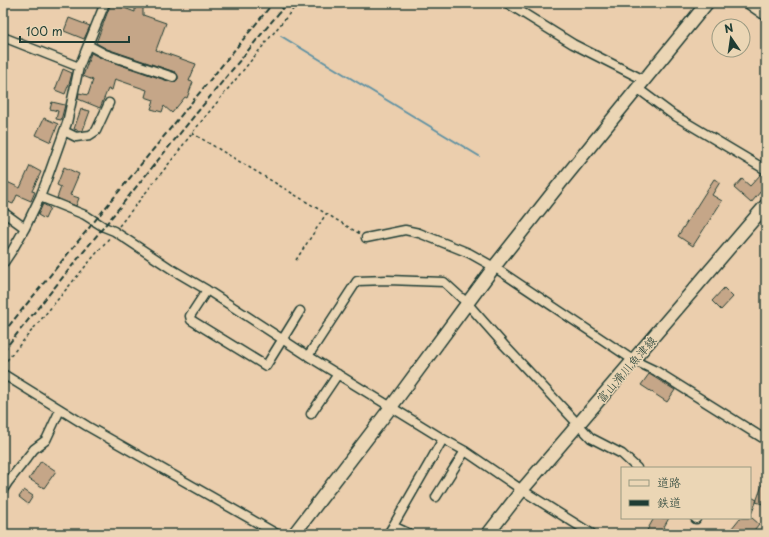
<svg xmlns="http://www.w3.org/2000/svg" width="769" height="537" font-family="'Playpen Sans','Klee One',sans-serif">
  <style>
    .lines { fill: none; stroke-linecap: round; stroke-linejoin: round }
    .stream { stroke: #6192a3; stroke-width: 2 }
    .building { fill: #c5a688; stroke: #1f3d34 }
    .street-casing { stroke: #1f3d34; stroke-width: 11 }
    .secondary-casing { stroke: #1f3d34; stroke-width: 15 }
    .path { stroke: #1f3d34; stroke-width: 1.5; stroke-dasharray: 3 3; stroke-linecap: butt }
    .street { stroke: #ebd6b5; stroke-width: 8 }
    .secondary { stroke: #ebd6b5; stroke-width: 12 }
    .rail { stroke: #1f3d34; stroke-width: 2; stroke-dasharray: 6 3; stroke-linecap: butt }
    .labels { text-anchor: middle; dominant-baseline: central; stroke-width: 3; stroke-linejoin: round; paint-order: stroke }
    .street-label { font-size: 12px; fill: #1f3d34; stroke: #ebd6b5 }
  </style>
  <rect width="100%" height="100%" fill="#ebcead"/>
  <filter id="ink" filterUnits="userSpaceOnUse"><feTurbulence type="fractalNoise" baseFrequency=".025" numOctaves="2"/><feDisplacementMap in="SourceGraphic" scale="8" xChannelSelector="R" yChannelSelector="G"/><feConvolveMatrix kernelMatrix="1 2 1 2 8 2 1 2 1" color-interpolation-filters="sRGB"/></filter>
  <g filter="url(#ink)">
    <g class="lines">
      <path class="stream" d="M 281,36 L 479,156
        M 5,370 L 25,383
        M 55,401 L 64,407"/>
    </g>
    <path class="building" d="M 111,3 L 135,12 L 135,3 L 143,3 L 143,15 L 166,23 L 156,50 L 196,64 L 189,81 L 193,82 L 187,98 L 185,97 L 172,113 L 164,106 L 162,112 L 151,109 L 154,100 L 145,97 L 147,90 L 115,79 L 112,90 L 108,89 L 100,108 L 78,99 L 79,93 L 88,95 L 93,80 L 83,76 L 91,53 L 103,59 L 171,82 L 174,82 L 178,79 L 178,76 L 175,72 L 107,49 L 96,43 Z
      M 69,18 L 90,26 L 84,39 L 64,31 Z
      M 63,69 L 72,73 L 70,81 L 65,94 L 55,90 Z
      M 52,102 L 65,105 L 61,120 L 56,119 L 58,111 L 50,109 Z
      M 81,109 L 90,111 L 83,130 L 80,131 L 74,129 Z
      M 44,118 L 58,124 L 51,142 L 36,135 Z
      M 30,166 L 41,172 L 32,191 L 35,192 L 31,201 L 17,195 L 13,204 L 3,200 L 3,186 L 5,181 L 20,188 Z
      M 64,167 L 79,174 L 70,195 L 79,198 L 76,206 L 57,198 L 61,187 L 57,185 Z
      M 761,174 L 766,178 L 766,185 L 751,203 L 734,188 L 742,179 L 750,186 Z
      M 714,179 L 720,182 L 712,195 L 722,201 L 693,246 L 678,236 Z
      M 43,204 L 50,208 L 45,219 L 38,215 Z
      M 724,288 L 733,297 L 721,310 L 712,301 Z
      M 649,374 L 675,390 L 667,402 L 641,385 Z
      M 41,461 L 56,471 L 44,488 L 29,479 Z
      M 765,477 L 766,477 L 766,505 L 756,502 Z
      M 24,490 L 33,496 L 28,504 L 19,497 Z
      M 751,497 L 757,500 L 750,517 L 750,501 Z
      M 654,518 L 669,518 L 660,534 L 645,534 Z
      M 740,518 L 752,518 L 759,524 L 751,534 L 727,534 Z"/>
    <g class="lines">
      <defs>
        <path id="street" d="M 507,3 L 573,44 L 644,80
          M 3,37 L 79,67
          M 88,45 L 105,54 L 173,77
          M 637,88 L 672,114 L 766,170
          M 64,131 L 76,137 L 90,135 L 96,131 L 109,103
          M 40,197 L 85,215 L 104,227 L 114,231 L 173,270 L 207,290 L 308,356 L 443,439 L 465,451 L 522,490 L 592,534
          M 3,212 L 25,228
          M 366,238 L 405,230 L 419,233 L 469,253 L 494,267 L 633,360 L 656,371 L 766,440
          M 3,264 L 13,249 L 25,228 L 40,197 L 47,179 L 67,123 L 79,67 L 105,3
          M 207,290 L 190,316 L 191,320 L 266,366 L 300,311
          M 308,356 L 357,281 L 388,280 L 444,282 L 467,303 L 504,345 L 591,438 L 622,454 L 637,468
          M 3,374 L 87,426 L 277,534
          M 311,414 L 338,374
          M 3,490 L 8,482 L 34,449 L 46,440 L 60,410
          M 436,497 L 465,451
          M 695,518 L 696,519
          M 393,526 L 443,439
          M 388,534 L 393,526 L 408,533 L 408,534"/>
        <path id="secondary" d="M 750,3 L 766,14
          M 294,534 L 391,407 L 494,267 L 562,181 L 707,3
          M 488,534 L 522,490 L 766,205"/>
      </defs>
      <use href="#street" class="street-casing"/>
      <use href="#secondary" class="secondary-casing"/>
      <path class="path" d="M 192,133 L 360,234
        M 119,226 L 175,156 L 192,133 L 298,3
        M 296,260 L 326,214
        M 3,365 L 110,237"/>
      <use href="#street" class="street"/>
      <use href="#secondary" class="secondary"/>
      <path class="rail" d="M 3,333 L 273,3
        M 3,351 L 154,165 L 287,3"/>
    </g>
  </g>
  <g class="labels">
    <g class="street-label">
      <text transform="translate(626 369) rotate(-49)">富山滑川魚津線</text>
    </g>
  </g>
  <rect width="769" height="537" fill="none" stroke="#ebd6b5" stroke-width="16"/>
  <rect x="8" y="8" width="753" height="521" fill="none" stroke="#1f3d34" stroke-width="1.5" filter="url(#ink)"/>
  <rect x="621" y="467" width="130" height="52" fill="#ebd6b5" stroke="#999981"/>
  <rect x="629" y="480" width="20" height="6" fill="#ebd6b5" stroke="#999981"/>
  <text x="657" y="487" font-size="12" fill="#1f3d34">道路</text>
  <rect x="629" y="500" width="20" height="6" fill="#1f3d34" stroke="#999981"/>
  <text x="657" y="507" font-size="12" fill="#1f3d34">鉄道</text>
  <g transform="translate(731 38) rotate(347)"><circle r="19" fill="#ebd6b5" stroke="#999981"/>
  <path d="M0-3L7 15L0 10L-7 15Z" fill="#1f3d34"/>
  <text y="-6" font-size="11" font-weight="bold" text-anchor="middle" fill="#1f3d34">N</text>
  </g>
  <path d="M20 36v6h109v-6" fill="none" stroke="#1f3d34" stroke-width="2"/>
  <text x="26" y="36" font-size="12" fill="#1f3d34" stroke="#ebd6b5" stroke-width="3" paint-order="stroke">100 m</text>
</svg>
